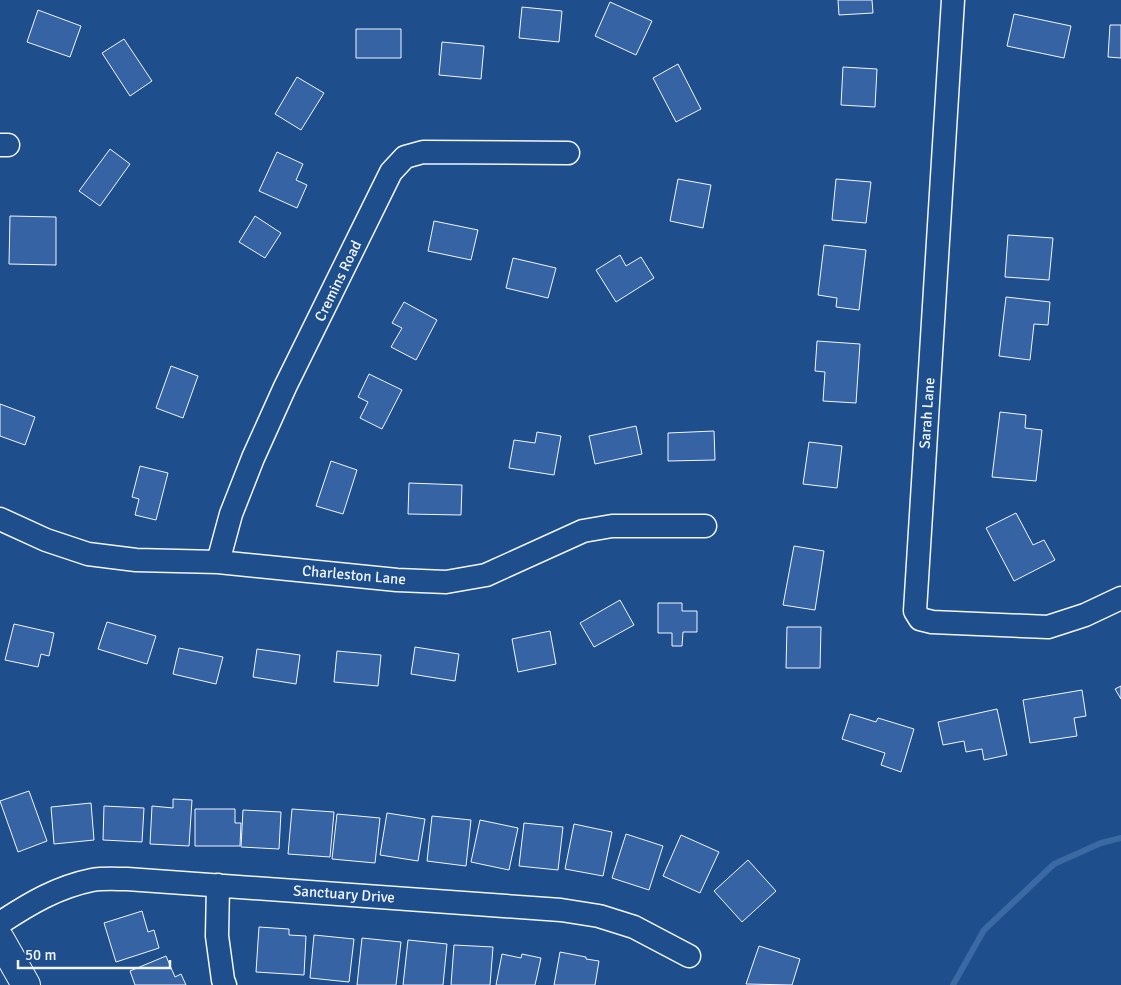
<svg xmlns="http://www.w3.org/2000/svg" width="1121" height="985" font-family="Signika,sans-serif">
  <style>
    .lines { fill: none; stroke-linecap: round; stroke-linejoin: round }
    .stream { stroke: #3b69a3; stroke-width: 6 }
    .building { fill: #3563a3; stroke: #f2f6ff }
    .minor-casing { stroke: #f2f6ff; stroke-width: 25 }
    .major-casing { stroke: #f2f6ff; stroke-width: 30 }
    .minor { stroke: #1f4e8c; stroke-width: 22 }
    .major { stroke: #1f4e8c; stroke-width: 28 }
    .labels { text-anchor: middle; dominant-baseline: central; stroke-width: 4; stroke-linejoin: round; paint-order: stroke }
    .street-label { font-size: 15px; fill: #f2f6ff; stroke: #1f4e8c }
  </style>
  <rect width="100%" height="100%" fill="#1f4e8c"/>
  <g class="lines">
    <path class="stream" d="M 953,985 L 984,930 L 1054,864 L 1101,843 L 1121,838"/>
  </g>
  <path class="building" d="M 838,0 L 872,0 L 873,13 L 839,15 Z
    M 610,2 L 652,21 L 636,55 L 595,36 Z
    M 522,7 L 562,11 L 559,42 L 519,38 Z
    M 38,10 L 81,26 L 70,57 L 27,42 Z
    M 1014,14 L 1071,26 L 1064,58 L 1007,46 Z
    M 1110,25 L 1121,25 L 1121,58 L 1108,57 Z
    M 356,29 L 401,29 L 401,58 L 356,58 Z
    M 124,39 L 152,81 L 130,96 L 102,53 Z
    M 442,42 L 484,46 L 481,79 L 439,75 Z
    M 678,64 L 701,109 L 676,122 L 653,78 Z
    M 843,67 L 877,69 L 875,107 L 841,105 Z
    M 297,77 L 324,93 L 301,130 L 275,114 Z
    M 110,149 L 130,164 L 100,206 L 79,191 Z
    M 277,152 L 303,164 L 296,180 L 307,185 L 297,208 L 259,191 Z
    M 678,179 L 711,185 L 703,228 L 670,221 Z
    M 836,179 L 871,182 L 866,223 L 832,220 Z
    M 10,216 L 56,217 L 56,265 L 9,264 Z
    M 255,216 L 281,233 L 265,258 L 239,242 Z
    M 434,221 L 478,230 L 471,260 L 428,251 Z
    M 1008,235 L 1053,238 L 1049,280 L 1005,277 Z
    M 824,245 L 866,250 L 859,310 L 836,307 L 837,298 L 818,295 Z
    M 620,255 L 626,266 L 641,257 L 654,278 L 616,302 L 596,270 Z
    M 513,258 L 556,268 L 548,298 L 506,288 Z
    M 1006,297 L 1050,302 L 1048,325 L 1034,324 L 1030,360 L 999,356 Z
    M 404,302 L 437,320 L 416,360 L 391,347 L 402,328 L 392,323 Z
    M 817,341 L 860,344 L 856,403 L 823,401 L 825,372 L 815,371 Z
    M 171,366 L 198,376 L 183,418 L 156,408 Z
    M 369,374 L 402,390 L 382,429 L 360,418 L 368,402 L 358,397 Z
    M 0,404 L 35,417 L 25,445 L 0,436 Z
    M 1000,412 L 1026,415 L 1025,428 L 1042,430 L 1036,481 L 992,477 Z
    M 636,426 L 642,454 L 595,464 L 589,436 Z
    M 714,431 L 715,460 L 668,461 L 668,433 Z
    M 537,432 L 561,436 L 554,475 L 509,468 L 514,440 L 535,443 Z
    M 809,442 L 842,446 L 837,488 L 803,484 Z
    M 331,461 L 357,470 L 343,514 L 316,506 Z
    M 140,466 L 168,473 L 156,520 L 135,515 L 139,499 L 132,497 Z
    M 409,483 L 462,485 L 461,515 L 408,514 Z
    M 1016,513 L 1033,545 L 1044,540 L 1055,560 L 1014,581 L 986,528 Z
    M 794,546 L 824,551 L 815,610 L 783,605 Z
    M 620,600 L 634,625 L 594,647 L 580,623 Z
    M 658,603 L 682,603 L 682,611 L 697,611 L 697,632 L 683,632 L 682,646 L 672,646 L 672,633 L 658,633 Z
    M 107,622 L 156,636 L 147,664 L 98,649 Z
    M 14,624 L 54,633 L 49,656 L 41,654 L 38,667 L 5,660 Z
    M 787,627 L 821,627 L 820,668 L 786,668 Z
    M 550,631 L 556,664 L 518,672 L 512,639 Z
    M 415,647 L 459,654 L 455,681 L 411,674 Z
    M 179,648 L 223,657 L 216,684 L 173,674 Z
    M 257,649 L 300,655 L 296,684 L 253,677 Z
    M 337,651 L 381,655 L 378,686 L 334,682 Z
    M 1121,686 L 1121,699 L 1115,689 Z
    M 1082,690 L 1086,716 L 1074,718 L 1077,736 L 1030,743 L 1023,700 Z
    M 997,709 L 1007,755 L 984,760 L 982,749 L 966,752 L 964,741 L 943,745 L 938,722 Z
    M 850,714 L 876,722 L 878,718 L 914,729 L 901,772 L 881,765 L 885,753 L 842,739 Z
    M 29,791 L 47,841 L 18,852 L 0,801 Z
    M 173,799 L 192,800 L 189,846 L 150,844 L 152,806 L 173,808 Z
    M 91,803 L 94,840 L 54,844 L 51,807 Z
    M 104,806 L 144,808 L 142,842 L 103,840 Z
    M 195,809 L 235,809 L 235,823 L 241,823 L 240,846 L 195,846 Z
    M 292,809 L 334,812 L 330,857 L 288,854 Z
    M 243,810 L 281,812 L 279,849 L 241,847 Z
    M 387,813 L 425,819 L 418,861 L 380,855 Z
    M 337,814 L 380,818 L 375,863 L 332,859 Z
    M 432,816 L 471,820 L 466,866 L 427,861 Z
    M 480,820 L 518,828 L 509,870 L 471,862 Z
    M 524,823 L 563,827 L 558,870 L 519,866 Z
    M 574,824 L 612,832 L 603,876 L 565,869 Z
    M 626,834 L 663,846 L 649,890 L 612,878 Z
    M 681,835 L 719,852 L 700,893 L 663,876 Z
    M 748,860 L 776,891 L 742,922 L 714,891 Z
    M 142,911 L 148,932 L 154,930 L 159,948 L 116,962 L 104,923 Z
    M 259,927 L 289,929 L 289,935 L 306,936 L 304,975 L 256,972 Z
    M 314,935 L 354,939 L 349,982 L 310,978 Z
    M 362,938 L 401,942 L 396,985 L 357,985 Z
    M 408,940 L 447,944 L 443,985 L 403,985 Z
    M 454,945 L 493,947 L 490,985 L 451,985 Z
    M 759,946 L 800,959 L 792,985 L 746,984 Z
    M 560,952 L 586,957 L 586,959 L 599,961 L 595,985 L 554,985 Z
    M 502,954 L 521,958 L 522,954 L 541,958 L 535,985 L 496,985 Z
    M 166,956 L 175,977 L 181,974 L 186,985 L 135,985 L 130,971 Z"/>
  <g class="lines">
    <defs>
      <path id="minor" d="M 953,0 L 915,611 L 920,619 L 932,622 L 1048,627 L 1085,615 L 1121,598
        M 0,145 L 8,145
        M 0,519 L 46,540 L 88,554 L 136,560 L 218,562 L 397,580 L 446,582 L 486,575 L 583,531 L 612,526 L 705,526
        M 218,562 L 231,514 L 253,458 L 285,387 L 391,172 L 405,157 L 423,152 L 568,153
        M 218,885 L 217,936 L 223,980 L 225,985
        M 0,923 C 29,904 57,887 92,880 C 103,878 116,879 127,879 L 561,910 L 599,916 L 634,927 L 689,956"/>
      <path id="major" d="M 0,939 L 26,985"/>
    </defs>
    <use href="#minor" class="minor-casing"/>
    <use href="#major" class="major-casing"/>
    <use href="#minor" class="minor"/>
    <use href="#major" class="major"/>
  </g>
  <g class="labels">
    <g class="street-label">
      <text transform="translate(338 281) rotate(-64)">Cremins Road</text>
      <text transform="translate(927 413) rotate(-86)">Sarah Lane</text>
      <text transform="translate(354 575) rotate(5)">Charleston Lane</text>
      <text transform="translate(344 894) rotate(4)">Sanctuary Drive</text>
    </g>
  </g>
  <path d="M18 960v8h152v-8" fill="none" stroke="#f2f6ff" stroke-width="2.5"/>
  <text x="25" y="960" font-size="15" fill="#f2f6ff" stroke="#1f4e8c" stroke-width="4" paint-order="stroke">50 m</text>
</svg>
